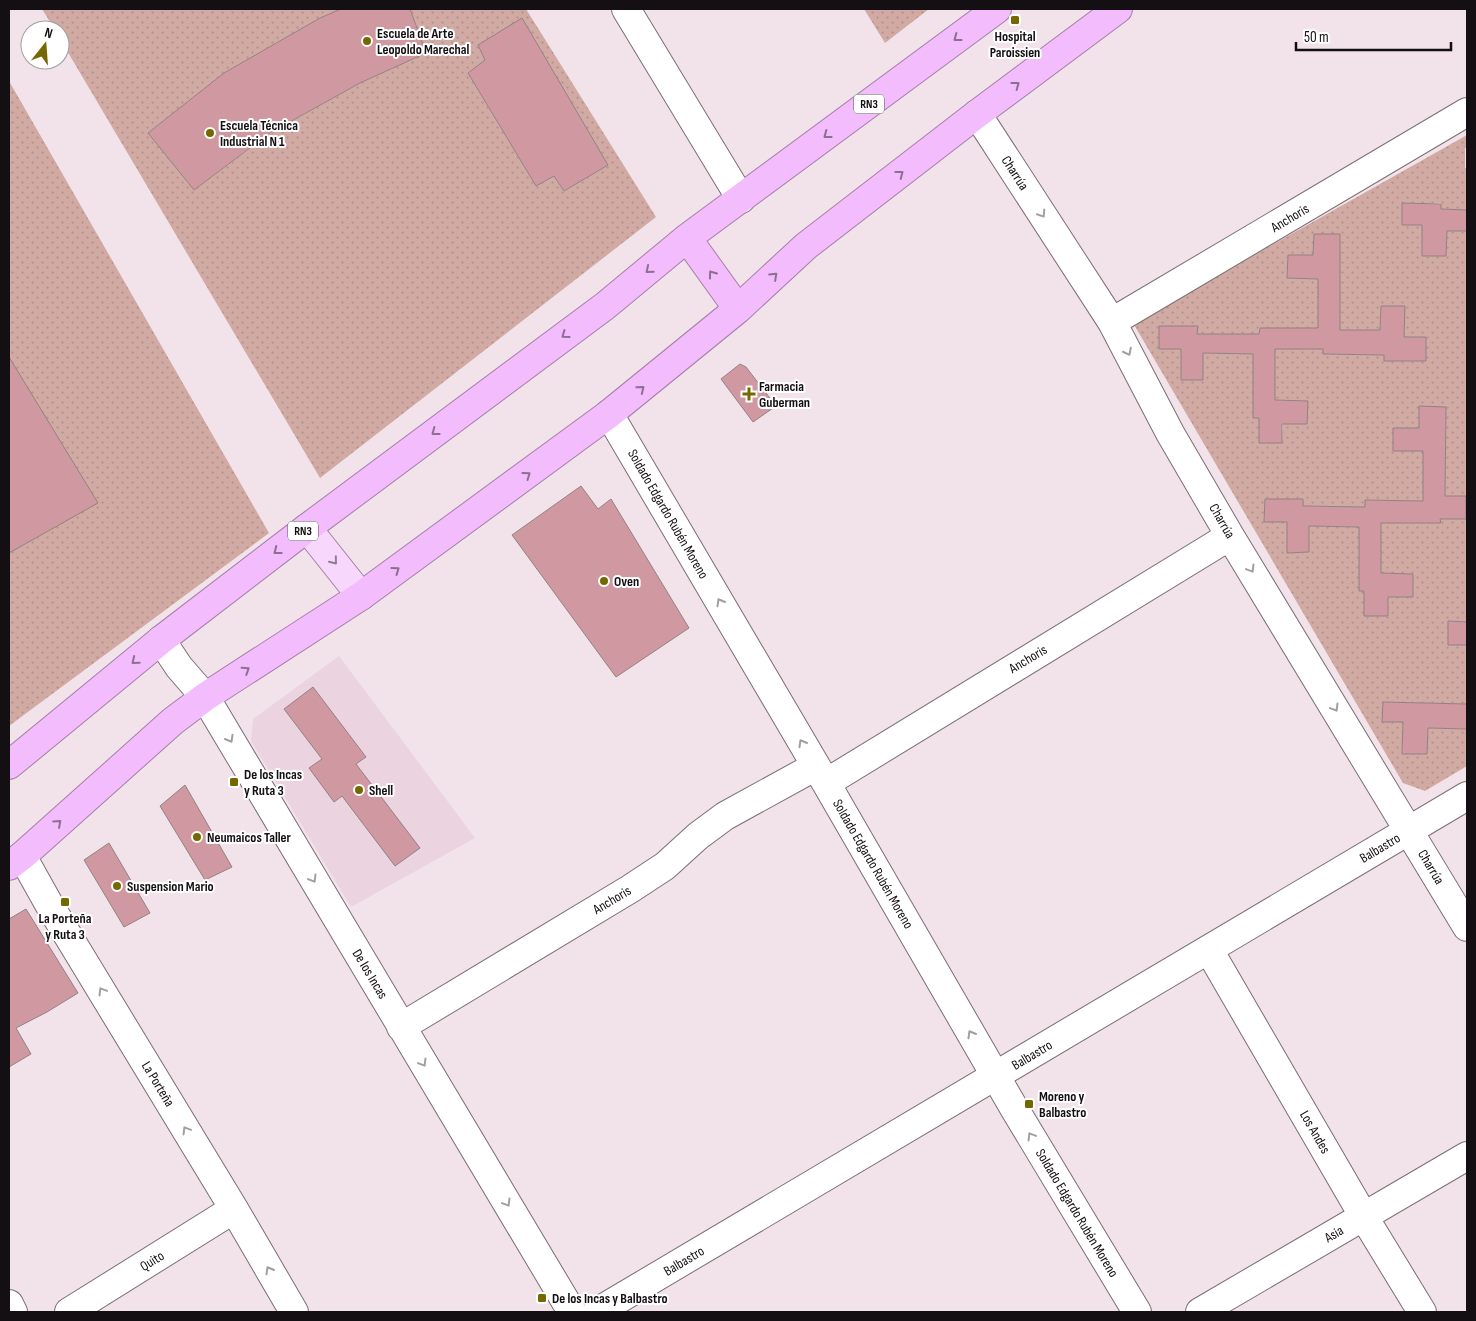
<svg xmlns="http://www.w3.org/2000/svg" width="1476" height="1321" font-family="'Sofia Sans Condensed',sans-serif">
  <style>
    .built { fill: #ebd3e0 }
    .grass { fill: url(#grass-dots); fill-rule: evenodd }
    .building { fill: #d098a1; stroke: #928284 }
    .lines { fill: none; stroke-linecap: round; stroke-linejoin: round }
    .minor-casing { stroke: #7b6e75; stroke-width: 30 }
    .major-casing { stroke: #a57faa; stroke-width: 30 }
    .highway-casing { stroke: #a57faa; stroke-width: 30 }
    .minor { stroke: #fff; stroke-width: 28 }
    .major { stroke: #f8d7fd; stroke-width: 28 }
    .highway { stroke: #f3bcfc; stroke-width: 28 }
    .oneway { stroke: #8f6e93 }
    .oneway2 { stroke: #a19fa0 }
    .oneway3 { stroke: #917d93 }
    .poi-dot { fill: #756800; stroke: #fff; stroke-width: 2 }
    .labels { text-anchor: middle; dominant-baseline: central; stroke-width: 4; stroke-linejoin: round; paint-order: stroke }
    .shield { fill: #fff; stroke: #5a5759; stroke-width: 1 }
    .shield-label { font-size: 12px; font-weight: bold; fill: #140f12 }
    .poi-label { font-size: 14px; font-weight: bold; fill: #140f12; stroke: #fff; text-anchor: start }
    .street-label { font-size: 14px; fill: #140f12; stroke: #fff }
  </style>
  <defs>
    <pattern id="grass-dots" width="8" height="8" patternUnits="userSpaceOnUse" patternTransform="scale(1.25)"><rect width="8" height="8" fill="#d1aaa3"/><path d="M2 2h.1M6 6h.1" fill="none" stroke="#b3918b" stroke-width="1.8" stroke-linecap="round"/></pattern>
  </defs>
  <rect width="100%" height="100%" fill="#f2e2ea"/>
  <path class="built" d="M 339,656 L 475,838 L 351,907 L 251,741 L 253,719 Z"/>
  <path class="grass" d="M 42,9 L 341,9 L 320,18 L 224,73 L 148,133 L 194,190 L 271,133 L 360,83 L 426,53 L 410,9 L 526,9 L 656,217 L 320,478 L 60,39 L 60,30 L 55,30 ZM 522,19 L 608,165 L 564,191 L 554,176 L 536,186 L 468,73 L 485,60 Z
    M 864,9 L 929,9 L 885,43 Z
    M 9,81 L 269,533 L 9,726 Z
    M 1467,135 L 1467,148 L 1465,148 L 1465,168 L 1467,168 L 1467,210 L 1441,209 L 1441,203 L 1402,203 L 1402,225 L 1422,225 L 1422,256 L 1446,256 L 1447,231 L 1467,231 L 1467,622 L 1448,621 L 1448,644 L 1467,645 L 1467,704 L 1383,702 L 1383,722 L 1403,722 L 1402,754 L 1427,754 L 1428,728 L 1467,729 L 1467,766 L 1425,791 L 1403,783 L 1133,323 ZM 1314,234 L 1340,234 L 1340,330 L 1380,330 L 1381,306 L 1404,306 L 1404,337 L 1426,337 L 1426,361 L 1385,361 L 1384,355 L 1323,354 L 1323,349 L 1275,349 L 1275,400 L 1307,401 L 1307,423 L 1283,424 L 1282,443 L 1259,443 L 1259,418 L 1253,418 L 1253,354 L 1203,353 L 1203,380 L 1181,380 L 1181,349 L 1159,349 L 1159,326 L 1197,326 L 1197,334 L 1259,334 L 1260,328 L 1321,328 L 1318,324 L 1318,279 L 1287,278 L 1288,255 L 1313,255 ZM 1420,407 L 1446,407 L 1445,496 L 1466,496 L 1466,519 L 1440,519 L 1440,523 L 1381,523 L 1381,573 L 1413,574 L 1413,596 L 1388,597 L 1388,616 L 1365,616 L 1365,591 L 1359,591 L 1359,527 L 1309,526 L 1309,552 L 1287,553 L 1287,522 L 1264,522 L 1265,499 L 1303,499 L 1303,506 L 1365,507 L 1365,500 L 1426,501 L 1423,451 L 1393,451 L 1393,428 L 1419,428 Z"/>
  <path class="building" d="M 341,9 L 410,9 L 426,53 L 360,83 L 270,133 L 194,190 L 148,133 L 224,73 L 320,18 Z
    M 522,18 L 608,165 L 564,191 L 554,176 L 536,186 L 468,73 L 485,60 L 478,45 Z
    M 1402,203 L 1441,204 L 1441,209 L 1467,210 L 1467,231 L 1447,231 L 1446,256 L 1422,256 L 1422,225 L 1402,225 Z
    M 1314,234 L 1340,234 L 1340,330 L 1380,330 L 1381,306 L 1405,306 L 1404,337 L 1426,337 L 1426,361 L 1384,361 L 1384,355 L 1323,354 L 1323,349 L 1275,349 L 1275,400 L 1308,401 L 1307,424 L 1282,424 L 1282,443 L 1259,443 L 1259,418 L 1253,418 L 1253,354 L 1203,353 L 1203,380 L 1181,380 L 1181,349 L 1159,349 L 1159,326 L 1198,326 L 1197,334 L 1259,334 L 1260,328 L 1318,328 L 1318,279 L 1287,278 L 1288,255 L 1313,255 Z
    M 9,357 L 98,503 L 9,553 Z
    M 740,364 L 746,367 L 776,406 L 753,422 L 721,379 Z
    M 1419,406 L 1446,407 L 1445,496 L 1466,496 L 1466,519 L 1440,519 L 1441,523 L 1381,523 L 1381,573 L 1413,574 L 1413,597 L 1388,597 L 1388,616 L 1364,616 L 1364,591 L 1359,591 L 1359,527 L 1309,526 L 1309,552 L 1287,553 L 1287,522 L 1264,522 L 1265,499 L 1303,499 L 1303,506 L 1365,507 L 1365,500 L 1423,501 L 1423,451 L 1393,451 L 1393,428 L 1419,428 Z
    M 581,486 L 598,509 L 611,499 L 689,628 L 616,677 L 512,535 Z
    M 1448,621 L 1467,622 L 1467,645 L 1448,645 Z
    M 313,687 L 366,757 L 356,764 L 420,848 L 395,866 L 342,796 L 334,802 L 309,768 L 322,759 L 284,709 Z
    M 1383,702 L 1467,704 L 1467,729 L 1428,728 L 1427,754 L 1402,754 L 1403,722 L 1382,722 Z
    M 185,785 L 232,867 L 205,880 L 160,806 Z
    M 109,843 L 150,913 L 124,927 L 84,860 Z
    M 26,909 L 78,993 L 47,1012 L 16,1028 L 31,1054 L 9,1067 L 9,919 Z"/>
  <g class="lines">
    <defs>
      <path id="minor" d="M 626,9 L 741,199
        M 977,114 L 1112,322 L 1170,433 L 1230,536 L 1467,927
        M 1112,322 L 1467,112
        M 609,414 L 826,783 L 1014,1108 L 1137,1312
        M 161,640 L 179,667 L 205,697 L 572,1312
        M 826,783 L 1230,536
        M 22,856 L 50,906 L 234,1209 L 294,1312
        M 1209,950 L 1364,1217 L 1422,1312
        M 401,1027 L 630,889 L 665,866 L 698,836 L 725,816 L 816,766
        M 9,1304 L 13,1312
        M 69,1312 L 234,1209
        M 597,1312 L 1467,796
        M 1200,1312 L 1467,1156"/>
      <path id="major" d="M 307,528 L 361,596"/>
      <path id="highway" d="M 687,238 L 738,309
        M 9,765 L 161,640 L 307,528 L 605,306 L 687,238 L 997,9
        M 9,866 L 22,856 L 173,721 L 205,697 L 361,596 L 609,414 L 738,309 L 806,246 L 977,114 L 1118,9"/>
    </defs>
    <use href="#minor" class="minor-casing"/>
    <use href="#major" class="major-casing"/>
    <use href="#highway" class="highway-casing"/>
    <use href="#minor" class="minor"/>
    <use href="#major" class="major"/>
    <use href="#highway" class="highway"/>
  </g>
  <defs><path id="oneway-chevron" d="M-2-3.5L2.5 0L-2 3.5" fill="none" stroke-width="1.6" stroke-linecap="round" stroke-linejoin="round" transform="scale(1.25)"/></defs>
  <g class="oneway">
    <use href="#oneway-chevron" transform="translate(957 38) rotate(143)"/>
    <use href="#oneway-chevron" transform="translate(1016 85) rotate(-37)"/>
    <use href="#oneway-chevron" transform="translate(827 135) rotate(143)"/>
    <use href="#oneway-chevron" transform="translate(900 174) rotate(-38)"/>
    <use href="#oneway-chevron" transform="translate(649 270) rotate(140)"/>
    <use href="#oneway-chevron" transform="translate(712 274) rotate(-126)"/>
    <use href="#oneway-chevron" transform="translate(774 276) rotate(-43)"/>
    <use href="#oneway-chevron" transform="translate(565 335) rotate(144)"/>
    <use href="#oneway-chevron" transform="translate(641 389) rotate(-39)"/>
    <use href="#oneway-chevron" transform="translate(435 432) rotate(143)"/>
    <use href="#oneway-chevron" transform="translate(527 475) rotate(-36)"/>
    <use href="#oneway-chevron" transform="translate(277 551) rotate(142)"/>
    <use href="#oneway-chevron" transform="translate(396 570) rotate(-36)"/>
    <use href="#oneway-chevron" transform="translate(135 661) rotate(141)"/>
    <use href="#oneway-chevron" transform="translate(246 670) rotate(-33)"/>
    <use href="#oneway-chevron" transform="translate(58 823) rotate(-42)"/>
  </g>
  <g class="oneway2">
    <use href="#oneway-chevron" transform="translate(1042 214) rotate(57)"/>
    <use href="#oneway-chevron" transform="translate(1128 352) rotate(63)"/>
    <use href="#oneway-chevron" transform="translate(1251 569) rotate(59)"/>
    <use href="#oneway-chevron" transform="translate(720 602) rotate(-120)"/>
    <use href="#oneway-chevron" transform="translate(1335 708) rotate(59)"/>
    <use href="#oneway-chevron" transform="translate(230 739) rotate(60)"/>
    <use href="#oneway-chevron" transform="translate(802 743) rotate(-120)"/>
    <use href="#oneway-chevron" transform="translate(313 879) rotate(59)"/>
    <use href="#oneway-chevron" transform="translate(102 991) rotate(-121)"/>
    <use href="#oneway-chevron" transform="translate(971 1034) rotate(-120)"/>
    <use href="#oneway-chevron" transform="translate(423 1063) rotate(59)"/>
    <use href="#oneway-chevron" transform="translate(186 1130) rotate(-121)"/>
    <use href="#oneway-chevron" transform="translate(1031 1136) rotate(-121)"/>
    <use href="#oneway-chevron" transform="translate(507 1203) rotate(59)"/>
    <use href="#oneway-chevron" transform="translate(269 1270) rotate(-120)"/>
  </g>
  <use class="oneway3" href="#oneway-chevron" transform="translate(334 561) rotate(51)"/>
  <g class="poi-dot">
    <rect x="1010" y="15" width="10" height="10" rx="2.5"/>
    <circle cx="367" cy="41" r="5"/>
    <circle cx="210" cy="133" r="5"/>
    <path d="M746.5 386.5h5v5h5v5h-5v5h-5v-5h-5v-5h5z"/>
    <circle cx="604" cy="581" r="5"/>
    <rect x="229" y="777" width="10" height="10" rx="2.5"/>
    <circle cx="359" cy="790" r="5"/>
    <circle cx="197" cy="837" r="5"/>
    <circle cx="117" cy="886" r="5"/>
    <rect x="60" y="897" width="10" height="10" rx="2.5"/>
    <rect x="1024" y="1099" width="10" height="10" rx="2.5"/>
    <rect x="537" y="1293" width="10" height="10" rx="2.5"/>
  </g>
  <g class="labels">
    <g class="shield">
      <rect x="854" y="94.5" width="30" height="19" rx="4"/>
      <rect x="288" y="521.5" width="30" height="19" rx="4"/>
    </g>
    <g class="shield-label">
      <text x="869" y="104">RN3</text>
      <text x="303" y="531">RN3</text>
    </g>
    <g class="poi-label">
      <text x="377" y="33">Escuela de Arte<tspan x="377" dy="16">Leopoldo Marechal</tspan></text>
      <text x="1015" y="36" text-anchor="middle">Hospital<tspan x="1015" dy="16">Paroissien</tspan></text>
      <text x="220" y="125">Escuela Técnica<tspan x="220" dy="16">Industrial N 1</tspan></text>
      <text x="759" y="386">Farmacia<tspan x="759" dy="16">Guberman</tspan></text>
      <text x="614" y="581">Oven</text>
      <text x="244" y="774">De los Incas<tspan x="244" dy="16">y Ruta 3</tspan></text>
      <text x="369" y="790">Shell</text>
      <text x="207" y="837">Neumaicos Taller</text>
      <text x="127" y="886">Suspension Mario</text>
      <text x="65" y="918" text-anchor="middle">La Porteña<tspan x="65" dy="16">y Ruta 3</tspan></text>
      <text x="1039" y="1096">Moreno y<tspan x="1039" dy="16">Balbastro</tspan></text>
      <text x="552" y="1298">De los Incas y Balbastro</text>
    </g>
    <g class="street-label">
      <text transform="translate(1015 173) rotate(57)">Charrúa</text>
      <text transform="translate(1290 218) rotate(-31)">Anchoris</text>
      <text transform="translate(668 514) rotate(60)">Soldado Edgardo Rubén Moreno</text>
      <text transform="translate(1222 521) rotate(60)">Charrúa</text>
      <text transform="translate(1028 659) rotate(-31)">Anchoris</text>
      <text transform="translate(1380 848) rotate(-31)">Balbastro</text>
      <text transform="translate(873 864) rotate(60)">Soldado Edgardo Rubén Moreno</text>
      <text transform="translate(1431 867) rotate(59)">Charrúa</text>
      <text transform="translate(612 900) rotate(-31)">Anchoris</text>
      <text transform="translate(370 974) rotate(59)">De los Incas</text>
      <text transform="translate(1032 1055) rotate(-31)">Balbastro</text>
      <text transform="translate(158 1084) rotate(59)">La Porteña</text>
      <text transform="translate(1315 1132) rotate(60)">Los Andes</text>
      <text transform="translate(1077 1213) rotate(59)">Soldado Edgardo Rubén Moreno</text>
      <text transform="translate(1334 1234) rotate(-30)">Asia</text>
      <text transform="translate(152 1261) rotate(-32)">Quito</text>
      <text transform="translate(684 1261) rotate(-31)">Balbastro</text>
    </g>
  </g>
  <rect width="1476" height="1321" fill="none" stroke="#140f12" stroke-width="20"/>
  <g transform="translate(45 45) rotate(17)"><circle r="24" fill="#ffffff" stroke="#a19fa0"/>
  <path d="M0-4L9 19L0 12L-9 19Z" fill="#756800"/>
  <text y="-8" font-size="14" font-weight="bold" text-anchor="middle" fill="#140f12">N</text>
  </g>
  <path d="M1296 42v8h155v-8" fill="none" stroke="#140f12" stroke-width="2.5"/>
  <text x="1304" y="42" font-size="15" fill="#140f12" stroke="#ffffff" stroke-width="4" paint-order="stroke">50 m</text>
</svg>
